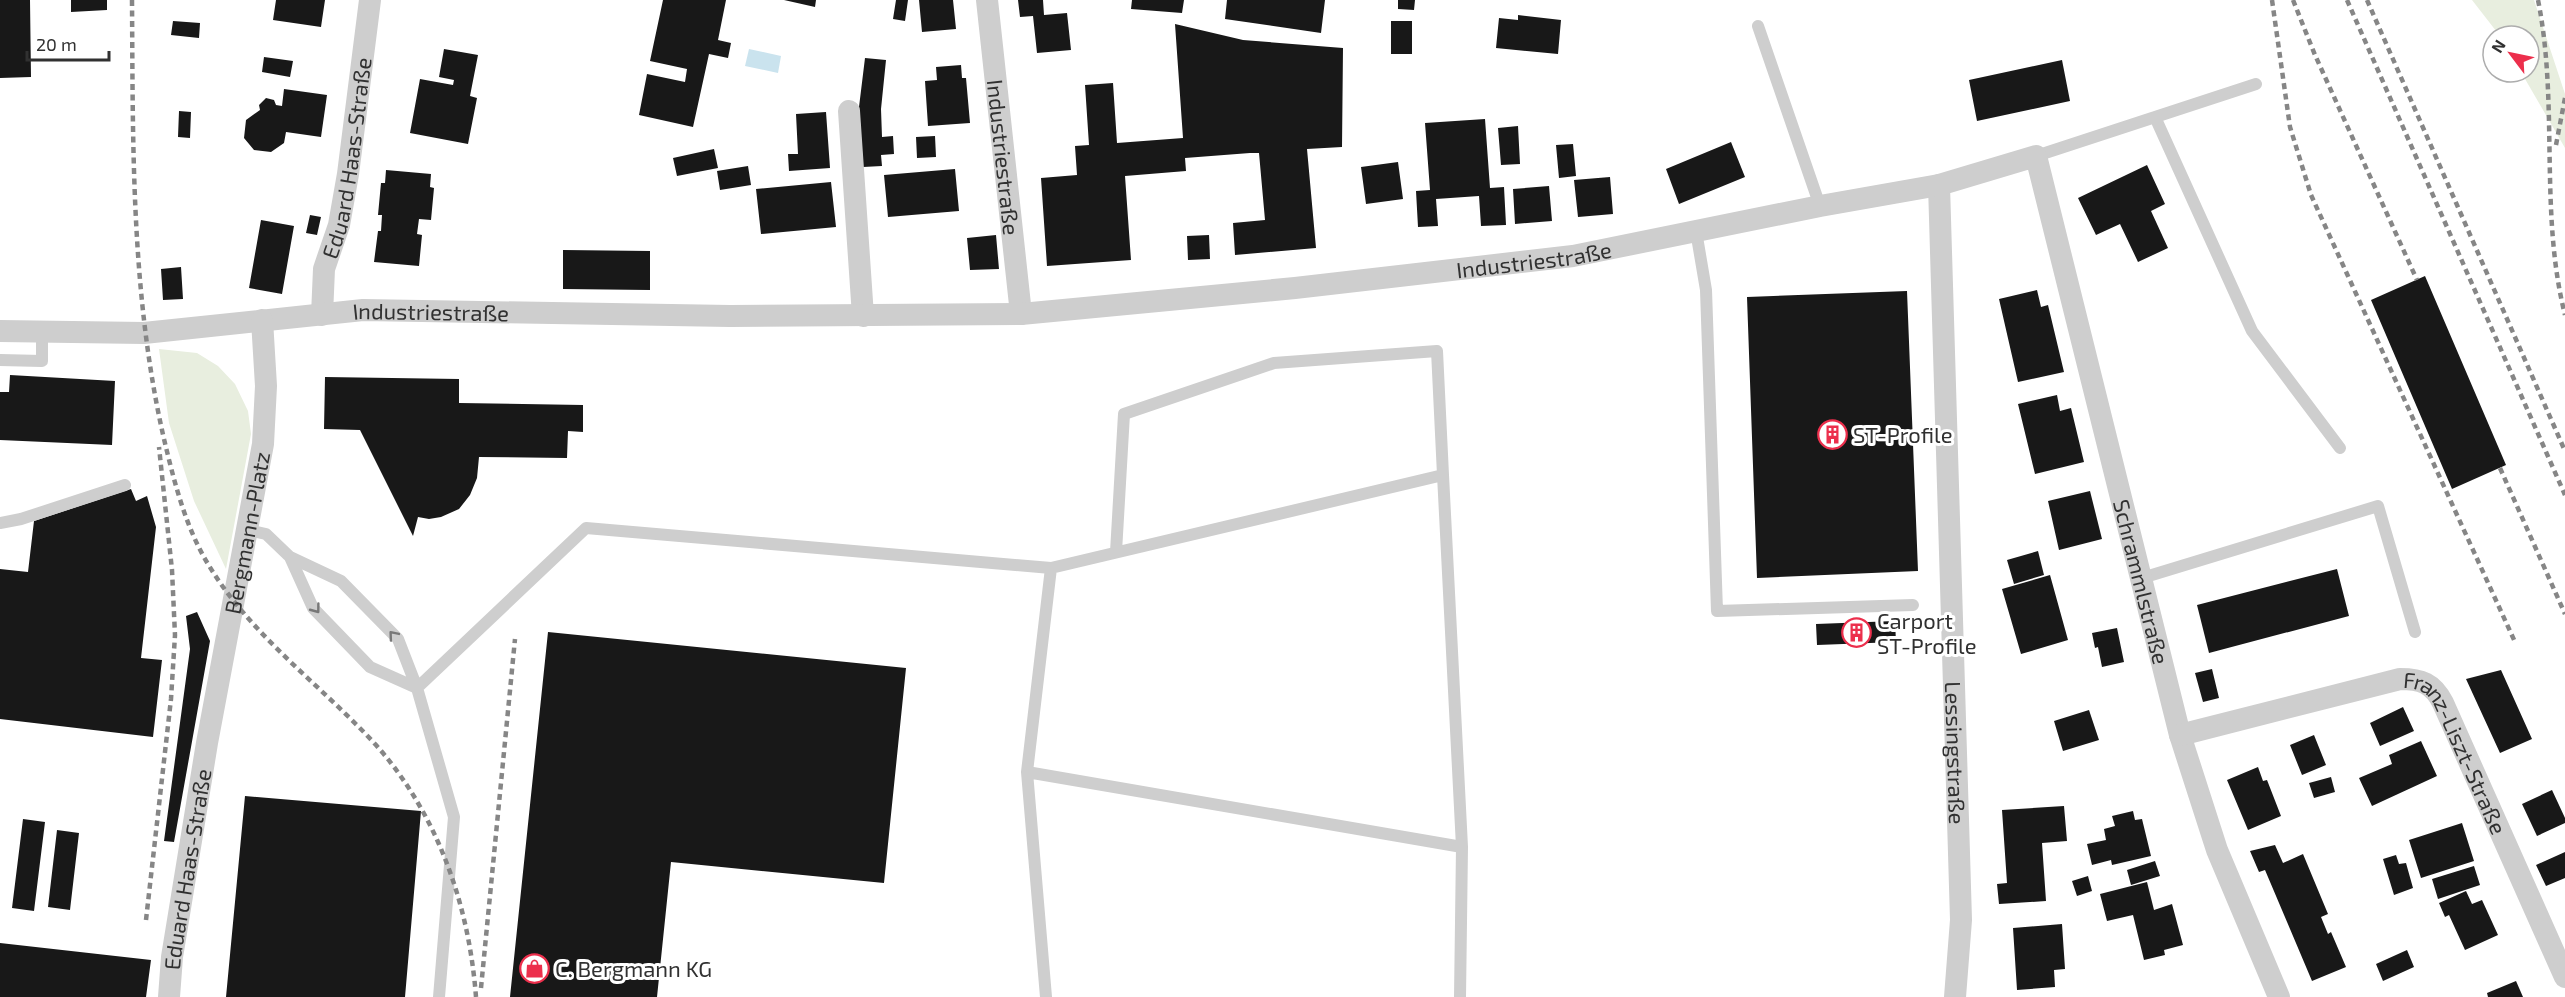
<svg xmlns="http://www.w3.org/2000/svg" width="2565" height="997" font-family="'Exo 2',sans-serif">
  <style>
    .green { fill: #e8eedf }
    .water { fill: #cae3ee }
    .building { fill: #181818 }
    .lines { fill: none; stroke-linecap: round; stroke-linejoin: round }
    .lane { stroke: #cecece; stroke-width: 12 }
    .street { stroke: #cecece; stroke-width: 22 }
    .rail { stroke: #868686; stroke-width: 4.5; stroke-dasharray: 6 4.5; stroke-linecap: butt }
    .oneway { stroke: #787878 }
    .labels { text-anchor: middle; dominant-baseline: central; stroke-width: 6; stroke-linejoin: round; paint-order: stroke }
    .street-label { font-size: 22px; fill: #313131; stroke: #fff }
    .poi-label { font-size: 22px; fill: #313131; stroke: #fff; text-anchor: start }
  </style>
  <rect width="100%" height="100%" fill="#fff"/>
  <path class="green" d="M 2472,0 L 2534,0 L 2565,94 L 2565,148 L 2521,72 L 2529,72 L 2529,36 L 2500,36 Z
    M 159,349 L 197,353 L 218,366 L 235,384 L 248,411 L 251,434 L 226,569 L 194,501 L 169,423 Z"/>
  <path class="water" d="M 749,49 L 781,56 L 778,73 L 745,66 Z"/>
  <path class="building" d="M 0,0 L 30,0 L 31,77 L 0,78 Z
    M 71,0 L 107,0 L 107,10 L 71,12 Z
    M 276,0 L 325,0 L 321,27 L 273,20 Z
    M 663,0 L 726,0 L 718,40 L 731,43 L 728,58 L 709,54 L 693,127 L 639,115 L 647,74 L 685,82 L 687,69 L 650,61 Z
    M 784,0 L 816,0 L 815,7 Z
    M 896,0 L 908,0 L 905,21 L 893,19 Z
    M 919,0 L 953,0 L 956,29 L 922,32 Z
    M 1018,0 L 1043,0 L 1044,15 L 1067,13 L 1071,50 L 1037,53 L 1033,16 L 1020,17 Z
    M 1132,0 L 1184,0 L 1182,13 L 1131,9 Z
    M 1227,0 L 1325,0 L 1321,33 L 1225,19 Z
    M 1398,0 L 1415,0 L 1414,10 L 1398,9 Z
    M 1518,15 L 1561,20 L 1558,54 L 1496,48 L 1499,18 L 1518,20 Z
    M 173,21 L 200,23 L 199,38 L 171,35 Z
    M 1391,21 L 1412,21 L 1412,54 L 1391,54 Z
    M 1175,24 L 1243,40 L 1343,48 L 1342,147 L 1307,149 L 1316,248 L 1235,255 L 1233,223 L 1265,220 L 1259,153 L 1250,153 L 1185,158 L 1186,171 L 1125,176 L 1131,260 L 1047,266 L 1041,178 L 1077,175 L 1075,146 L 1089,145 L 1085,85 L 1113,83 L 1117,143 L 1183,138 Z
    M 444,49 L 478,55 L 470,96 L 477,98 L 468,144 L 410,133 L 420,79 L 453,85 L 454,80 L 439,77 Z
    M 264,57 L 293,61 L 290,77 L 262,72 Z
    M 865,58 L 886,60 L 881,109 L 882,137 L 893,136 L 894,154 L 881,155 L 882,166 L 863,167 L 859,107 Z
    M 2062,60 L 2070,101 L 1977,121 L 1969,80 Z
    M 961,65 L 962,78 L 966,78 L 970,123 L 928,126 L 925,81 L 937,80 L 936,67 Z
    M 284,89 L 327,95 L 321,137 L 286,132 L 284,143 L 271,152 L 254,150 L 244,138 L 246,120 L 260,110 L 259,105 L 266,98 L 274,100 L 276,105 L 282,106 Z
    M 179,111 L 191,112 L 190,138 L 178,137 Z
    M 826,112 L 830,168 L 789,171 L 788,154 L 798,154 L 796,114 Z
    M 1485,119 L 1490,188 L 1504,187 L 1506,225 L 1481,226 L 1479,196 L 1436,199 L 1438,226 L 1418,227 L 1416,191 L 1430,190 L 1425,123 Z
    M 1518,126 L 1520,164 L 1501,165 L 1498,128 Z
    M 935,136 L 936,157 L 917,158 L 916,137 Z
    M 1731,142 L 1745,177 L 1679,204 L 1666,169 Z
    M 1573,144 L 1576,176 L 1559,178 L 1556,145 Z
    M 714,149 L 718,168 L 677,176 L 673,158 Z
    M 1398,162 L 1403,199 L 1366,204 L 1361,167 Z
    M 2147,165 L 2165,204 L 2151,211 L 2168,248 L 2138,262 L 2120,224 L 2096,235 L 2078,198 Z
    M 748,166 L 751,185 L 720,190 L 717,171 Z
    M 955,169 L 959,211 L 888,217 L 884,175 Z
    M 386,170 L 431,174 L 430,187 L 434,188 L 431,220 L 419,219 L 417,234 L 422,235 L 419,266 L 374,262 L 378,231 L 381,231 L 382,215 L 378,215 L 381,183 L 385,183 Z
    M 1610,177 L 1613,214 L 1578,217 L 1574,180 Z
    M 831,182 L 836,227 L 761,234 L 756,189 Z
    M 1549,186 L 1552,221 L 1515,224 L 1513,189 Z
    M 310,215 L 321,217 L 317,235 L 306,233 Z
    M 261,220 L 294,226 L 282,294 L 249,288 Z
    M 996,235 L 999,269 L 970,270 L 967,238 Z
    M 1209,235 L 1210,259 L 1188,260 L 1187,236 Z
    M 563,250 L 650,251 L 650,290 L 563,289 Z
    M 181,267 L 183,299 L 163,300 L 161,269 Z
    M 2425,276 L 2506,465 L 2452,489 L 2371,300 Z
    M 2037,290 L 2041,307 L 2048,305 L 2064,372 L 2018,382 L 1999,299 Z
    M 1907,291 L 1918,571 L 1757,578 L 1747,297 Z
    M 10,375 L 115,381 L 112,445 L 0,440 L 0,392 L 9,392 Z
    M 325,377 L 459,379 L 459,403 L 583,405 L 583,432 L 568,431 L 567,458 L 479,457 L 477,478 L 470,495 L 459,509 L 441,517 L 429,519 L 418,517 L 413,536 L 360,430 L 324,429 Z
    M 2057,395 L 2060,411 L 2071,408 L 2084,462 L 2035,474 L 2018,404 Z
    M 131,489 L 136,501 L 147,496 L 156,527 L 141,658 L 162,660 L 153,737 L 0,719 L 0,569 L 28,572 L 34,521 Z
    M 2090,491 L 2102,539 L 2059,550 L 2048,501 Z
    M 2038,551 L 2044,575 L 2014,584 L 2007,560 Z
    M 2337,569 L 2349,616 L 2209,653 L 2197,605 Z
    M 2050,575 L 2068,640 L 2021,654 L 2002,589 Z
    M 197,612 L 210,641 L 174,842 L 164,841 L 190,649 L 186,616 Z
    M 1895,621 L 1896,642 L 1817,645 L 1816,624 Z
    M 2117,628 L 2124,662 L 2102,667 L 2098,647 L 2095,648 L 2092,633 Z
    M 548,632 L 906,668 L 884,883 L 671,862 L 657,997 L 510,997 Z
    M 2212,669 L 2219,698 L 2203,702 L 2195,673 Z
    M 2501,670 L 2532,739 L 2500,753 L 2466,679 Z
    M 2403,707 L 2414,731 L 2380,746 L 2370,723 Z
    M 2089,710 L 2099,740 L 2063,751 L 2054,721 Z
    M 2314,735 L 2326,765 L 2302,775 L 2290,745 Z
    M 2421,741 L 2437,776 L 2372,806 L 2359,778 L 2392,764 L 2389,755 Z
    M 2258,767 L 2263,781 L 2267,780 L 2281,816 L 2248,830 L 2227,780 Z
    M 2331,777 L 2335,792 L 2314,798 L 2309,783 Z
    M 2552,790 L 2565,818 L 2565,823 L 2537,836 L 2522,804 Z
    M 245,796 L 421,811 L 405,997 L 226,997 Z
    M 2064,806 L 2067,841 L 2042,843 L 2046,901 L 1999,904 L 1997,884 L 2007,883 L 2002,810 Z
    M 2133,811 L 2135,820 L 2142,819 L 2151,856 L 2112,865 L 2111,860 L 2092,865 L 2087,844 L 2106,840 L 2104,829 L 2115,826 L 2112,816 Z
    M 23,819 L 45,822 L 34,911 L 12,908 Z
    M 2462,823 L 2474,861 L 2421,878 L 2409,840 Z
    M 57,830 L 79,833 L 70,910 L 48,907 Z
    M 2275,845 L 2283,863 L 2303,854 L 2328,914 L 2321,917 L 2328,934 L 2331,932 L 2346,967 L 2312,981 L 2265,870 L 2259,872 L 2250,851 Z
    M 2565,852 L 2565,878 L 2546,886 L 2536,865 Z
    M 2396,855 L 2399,864 L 2406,863 L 2413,888 L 2394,895 L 2383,859 Z
    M 2155,861 L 2160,876 L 2131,885 L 2127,870 Z
    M 2474,866 L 2480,885 L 2438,899 L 2432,879 Z
    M 2088,876 L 2092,891 L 2077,896 L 2072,881 Z
    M 2147,882 L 2154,910 L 2172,904 L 2183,945 L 2164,950 L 2165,955 L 2144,960 L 2133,915 L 2107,921 L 2100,894 Z
    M 2466,891 L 2472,904 L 2482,900 L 2498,935 L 2465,950 L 2449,915 L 2445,917 L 2439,903 Z
    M 2062,924 L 2065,969 L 2054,970 L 2055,987 L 2017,990 L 2013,928 Z
    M 0,943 L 151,960 L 146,997 L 0,997 Z
    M 2407,950 L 2414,967 L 2383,981 L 2376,964 Z
    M 2516,981 L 2523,997 L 2488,997 L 2487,993 Z"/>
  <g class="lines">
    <path class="lane" d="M 1758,26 L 1820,206
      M 2155,117 L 2252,331 L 2340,448
      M 2036,156 L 2256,84
      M 1696,231 L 1706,290 L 1717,611 L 1913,605
      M 0,360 L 42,361 L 42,331
      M 0,523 L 21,519 L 125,485
      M 247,530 L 266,534 L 290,557 L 341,581 L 398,639 L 417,688
      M 1116,552 L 1124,414 L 1274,363 L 1437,351 L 1443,475
      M 290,557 L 313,608 L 370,667 L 417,688
      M 1051,568 L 1443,475 L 1462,847 L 1460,997
      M 2142,578 L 2378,506 L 2415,632
      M 1027,772 L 1462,847
      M 439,997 L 454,817 L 417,688 L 586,528 L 1051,568 L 1027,772 L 1046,997"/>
    <g class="street">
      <path id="s1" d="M 987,0 L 1021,314"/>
      <path d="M 849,111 L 863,316"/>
      <path id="s2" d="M 1939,185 L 1961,920 L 1955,997"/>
      <path id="s3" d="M 322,315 L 324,269 L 339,225 L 348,174 L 370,0"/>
      <path id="s4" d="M 0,331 L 144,333 L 363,310 L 730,316 L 1021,314 L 1295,288 L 1573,256 L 1820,206 L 1939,185 L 2036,156 L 2180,735 L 2217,850 L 2279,997"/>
      <path id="s5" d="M 2180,735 L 2400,679 C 2421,679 2433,683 2443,703 L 2565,977"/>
      <path id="s6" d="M 169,997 L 172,957 L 207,743 L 263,444 L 266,386 L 262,320"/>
    </g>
    <path class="rail" d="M 132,0 C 133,147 131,295 164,439 C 174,481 185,526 208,564 C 251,636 320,684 376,745 C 438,815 469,905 476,997
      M 2272,0 L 2290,127 L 2311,195 L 2515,642
      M 2293,0 L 2315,55 L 2417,280
      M 2347,0 L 2565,495
      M 2367,0 L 2565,451
      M 2538,0 C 2559,104 2539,212 2565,315
      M 2556,145 L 2565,98
      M 2500,468 L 2565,614
      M 146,920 L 171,699 L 175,635 L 172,570 L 159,447
      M 481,988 L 515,639"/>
  </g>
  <defs><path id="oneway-chevron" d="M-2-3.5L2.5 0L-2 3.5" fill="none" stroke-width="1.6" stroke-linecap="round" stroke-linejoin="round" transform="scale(1.5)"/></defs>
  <g class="oneway">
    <use href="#oneway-chevron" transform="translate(316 609) rotate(53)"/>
    <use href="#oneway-chevron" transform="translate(393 635) rotate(-130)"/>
  </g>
  <defs>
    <symbol id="building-ring" viewBox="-11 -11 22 22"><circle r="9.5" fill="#fff" stroke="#ec2f4c" stroke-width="1.5"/><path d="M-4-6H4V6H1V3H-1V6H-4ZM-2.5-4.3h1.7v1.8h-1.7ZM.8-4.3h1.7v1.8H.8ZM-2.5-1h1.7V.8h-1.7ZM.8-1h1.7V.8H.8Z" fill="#ec2f4c"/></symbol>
    <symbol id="shop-ring" viewBox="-11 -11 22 22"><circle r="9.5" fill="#fff" stroke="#ec2f4c" stroke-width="1.5"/><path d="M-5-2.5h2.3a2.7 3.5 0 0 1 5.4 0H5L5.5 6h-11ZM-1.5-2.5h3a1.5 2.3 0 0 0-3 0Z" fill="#ec2f4c"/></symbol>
  </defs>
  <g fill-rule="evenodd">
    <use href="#building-ring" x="1816" y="418" width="33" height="33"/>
    <use href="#building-ring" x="1840" y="616" width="33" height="33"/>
    <use href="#shop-ring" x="518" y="952" width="33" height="33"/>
  </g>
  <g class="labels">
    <g class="street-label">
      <text stroke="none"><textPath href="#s3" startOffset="160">Eduard Haas-Straße</textPath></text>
      <text stroke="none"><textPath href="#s1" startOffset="158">Industriestraße</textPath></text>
      <text stroke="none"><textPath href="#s4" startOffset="1538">Industriestraße</textPath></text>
      <text stroke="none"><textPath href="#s4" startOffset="432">Industriestraße</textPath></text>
      <text stroke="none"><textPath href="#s6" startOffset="471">Bergmann-Platz</textPath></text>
      <text stroke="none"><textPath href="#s4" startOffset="2490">Schrammlstraße</textPath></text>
      <text stroke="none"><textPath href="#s2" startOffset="568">Lessingstraße</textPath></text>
      <text stroke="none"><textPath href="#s5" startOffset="326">Franz-Liszt-Straße</textPath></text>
      <text stroke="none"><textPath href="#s6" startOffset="129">Eduard Haas-Straße</textPath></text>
    </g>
    <g class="poi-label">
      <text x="1853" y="434">ST-Profile</text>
      <text x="1877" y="620">Carport<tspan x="1877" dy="25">ST-Profile</tspan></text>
      <text x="555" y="968">C. Bergmann KG</text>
    </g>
  </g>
  <g transform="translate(2511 54) rotate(302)"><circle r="28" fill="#ffffff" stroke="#adadad" stroke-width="1.5"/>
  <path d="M0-4.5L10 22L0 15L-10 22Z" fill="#ec2f4c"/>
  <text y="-9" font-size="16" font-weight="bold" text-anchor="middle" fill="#313131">N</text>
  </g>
  <path d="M27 51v9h82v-9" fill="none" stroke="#313131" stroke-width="3"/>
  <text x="36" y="51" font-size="18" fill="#313131" stroke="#ffffff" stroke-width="4.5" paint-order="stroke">20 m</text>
</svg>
